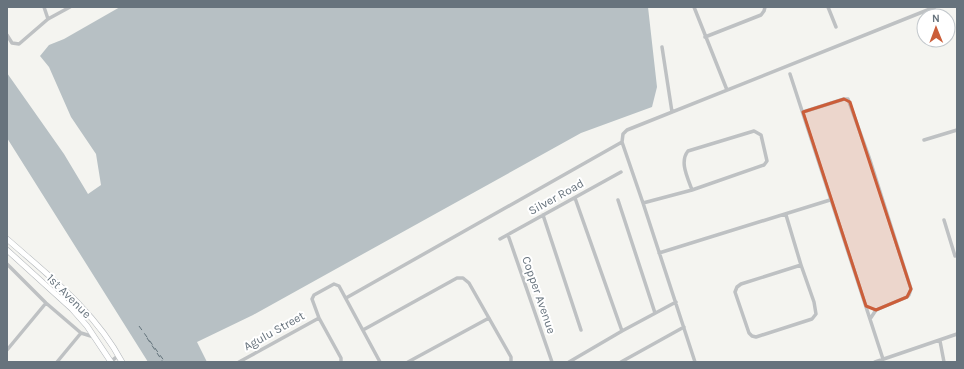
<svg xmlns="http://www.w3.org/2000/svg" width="964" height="369" font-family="Karla,sans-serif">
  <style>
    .water { fill: #b7c0c4 }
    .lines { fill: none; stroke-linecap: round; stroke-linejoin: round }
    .ferry { stroke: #63737b; stroke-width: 1; stroke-dasharray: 5 4; stroke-linecap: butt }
    .secondary-casing { stroke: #b2b6ba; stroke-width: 6 }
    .minor { stroke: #bec1c3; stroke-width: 3.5 }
    .secondary { stroke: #fff; stroke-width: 5 }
    .marked { fill: #cb5e3a; fill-opacity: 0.2; stroke: #cb5e3a; stroke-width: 3; stroke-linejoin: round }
    .labels { text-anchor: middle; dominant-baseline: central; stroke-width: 4; stroke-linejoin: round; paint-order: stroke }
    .street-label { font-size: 12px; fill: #67737d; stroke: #fff }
  </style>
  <rect width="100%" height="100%" fill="#f4f4f0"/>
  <path class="water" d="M 120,7 L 648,7 L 657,87 L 652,107 L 581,133 L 253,315 L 197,342 L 207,362 L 148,362 L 7,138 L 7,73 L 64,154 L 88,194 L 101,185 L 96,154 L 71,117 L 49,67 L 40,56 L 49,45 L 64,39 Z"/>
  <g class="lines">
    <path class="ferry" d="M 139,326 L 165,362
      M 147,338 L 163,362"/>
    <defs>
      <path id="secondary" d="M 7,239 C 49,276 95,311 122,362
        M 7,250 L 72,309 L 87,326 L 111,362"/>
    </defs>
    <use href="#secondary" class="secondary-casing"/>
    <path class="minor" d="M 44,7 L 48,19
      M 694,7 L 727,90
      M 828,7 L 836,27
      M 7,35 L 12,43 L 19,44 L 48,19 L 70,7
      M 705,37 L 761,15 L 764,11 L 765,7
      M 662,47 L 672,112
      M 790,74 L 883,359
      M 803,112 L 844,99 L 848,99 L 869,157 L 911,289 L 909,295 L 907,297 L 876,310 L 870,319
      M 924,140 L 957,130
      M 575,198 L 622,331
      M 618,200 L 655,313
      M 643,203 L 692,190 L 764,165 L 767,161 L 761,135 L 754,131 L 688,151 C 679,162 688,178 692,190
      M 543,215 L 581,330
      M 786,215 L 801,265
      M 944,220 L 955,256 L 957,255
      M 508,235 L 552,362
      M 500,239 L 621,172
      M 659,253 L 830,200
      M 7,264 L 46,303 L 81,333 L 94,337
      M 801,265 L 814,302 L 816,314 L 812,319 L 756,337 L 752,336 L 749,333 L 735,292 L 737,287 L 741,284 Z
      M 346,298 L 622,142
      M 363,330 L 457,278 L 463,278 L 469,283 L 511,357 L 511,362
      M 940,341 L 944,362
      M 7,350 L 46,303
      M 57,362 L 81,333
      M 110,362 L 118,356
      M 239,362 L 319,318
      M 341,362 L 341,358 L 319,318 L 312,299 L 314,295 L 334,284 L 339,286 L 380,362
      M 408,362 L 489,318
      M 569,362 L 622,331 L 676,302
      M 621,362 L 684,327
      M 695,362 L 643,203 L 622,142 L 623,134 L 627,130 L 935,7
      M 875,362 L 957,334"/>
    <use href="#secondary" class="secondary"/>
  </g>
  <path class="marked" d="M 844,99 L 850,102 L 911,289 L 907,297 L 876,310 L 866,306 L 803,112 Z"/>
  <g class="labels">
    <g class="street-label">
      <text transform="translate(556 197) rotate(-29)">Silver Road</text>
      <text transform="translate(539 295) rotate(71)">Copper Avenue</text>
      <text transform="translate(69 296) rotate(45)">1st Avenue</text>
      <text transform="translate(274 331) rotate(-29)">Agulu Street</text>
    </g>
  </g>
  <rect width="964" height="369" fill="none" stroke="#67737d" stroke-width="16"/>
  <g transform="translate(936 28) rotate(359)"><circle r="19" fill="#ffffff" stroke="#c2c7cb"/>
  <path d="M0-3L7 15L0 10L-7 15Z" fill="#cb5e3a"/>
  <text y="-6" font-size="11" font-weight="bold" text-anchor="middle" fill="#67737d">N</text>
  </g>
</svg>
